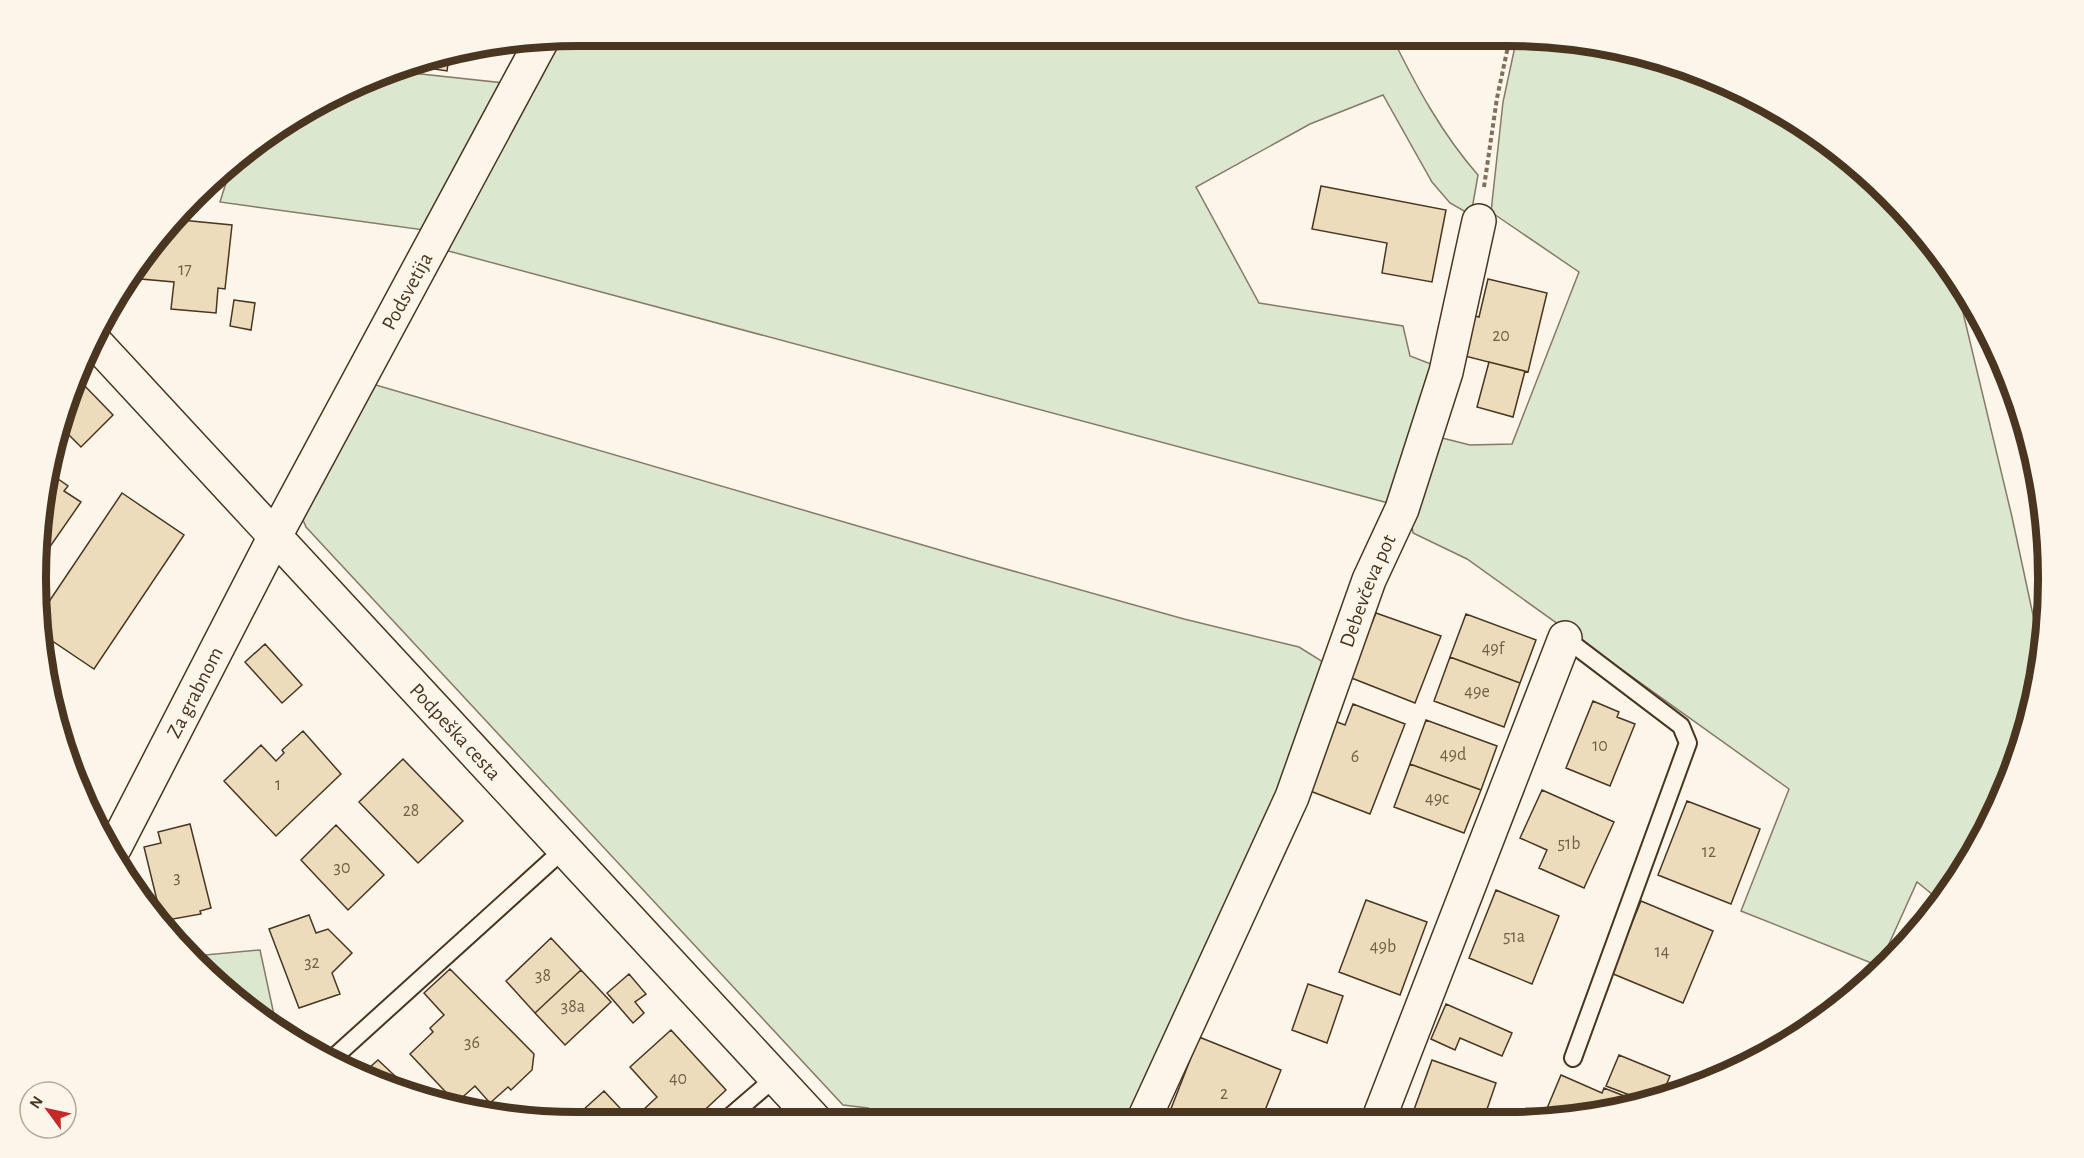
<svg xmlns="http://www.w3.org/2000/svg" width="2084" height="1158" font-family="'Alegreya Sans',sans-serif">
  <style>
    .green { fill: #dce7d0; stroke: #887966; stroke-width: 1.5 }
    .building { fill: #ecdcbc; stroke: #4a3520; stroke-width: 1.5 }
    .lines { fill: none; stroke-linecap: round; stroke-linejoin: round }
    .service-casing { stroke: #4a3520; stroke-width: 20 }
    .minor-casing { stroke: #4a3520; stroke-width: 36 }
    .secondary-casing { stroke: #4a3520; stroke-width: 36 }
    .path { stroke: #7f6f5c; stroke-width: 4; stroke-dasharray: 4.5 3; stroke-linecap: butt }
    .service { stroke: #fbf6e9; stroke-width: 16 }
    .minor { stroke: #fbf6e9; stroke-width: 33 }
    .secondary { stroke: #fbf6e9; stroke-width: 33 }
    .rail-casing { stroke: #4a3520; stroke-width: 7 }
    .rail { stroke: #fbf6e9; stroke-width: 4.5; stroke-dasharray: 14; stroke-linecap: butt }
    .labels { text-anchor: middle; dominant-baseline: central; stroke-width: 4.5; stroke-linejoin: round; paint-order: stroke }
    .number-label { font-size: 18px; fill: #725f47 }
    .street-label { font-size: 21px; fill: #4a3520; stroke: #fbf6e9 }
    .rim { fill: none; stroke: #4a3520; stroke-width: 8 }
  </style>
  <rect width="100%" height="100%" fill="#fbf6e9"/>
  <path class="green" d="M 579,36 L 1392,37 C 1416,86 1442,134 1478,175 L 1471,215 L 1450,203 L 1432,182 L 1383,95 L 1310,124 L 1196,187 L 1259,303 L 1403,326 L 1410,356 L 1436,366 L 1392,504 L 441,249 L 554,40 Z
    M 1517,37 L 1540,37 L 1646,55 L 1777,109 L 1863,171 L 1936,249 L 1955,279 L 2012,517 L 2042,657 L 2019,754 L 1975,851 L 1938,899 L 1917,882 L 1879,966 L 1741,911 L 1789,789 L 1467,559 L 1413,533 L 1411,520 L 1438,437 L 1470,445 L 1512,444 L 1579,272 L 1491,212 L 1503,102 Z
    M 393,71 L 504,83 L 424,230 L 220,202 L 231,167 L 249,148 Z
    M 369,383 L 974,560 L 1184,619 L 1299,647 L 1328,665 L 1282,791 L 1127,1119 L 889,1120 L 868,1108 L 843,1105 L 306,527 L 300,513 Z
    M 260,950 L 276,1024 L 194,956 Z"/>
  <path class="building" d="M 449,57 L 447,71 L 409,65 L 409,64 Z
    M 1321,186 L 1446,210 L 1432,282 L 1382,273 L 1387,243 L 1312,229 Z
    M 181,220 L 232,225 L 225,289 L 218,288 L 216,313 L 171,309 L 174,282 L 141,279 L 143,261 Z
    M 1488,279 L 1547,293 L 1528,372 L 1461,355 L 1471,315 L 1479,317 Z
    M 234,300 L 255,303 L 251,330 L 230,326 Z
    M 1489,362 L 1525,371 L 1513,417 L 1477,407 Z
    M 80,381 L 113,415 L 81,447 L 60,426 Z
    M 51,474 L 68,486 L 64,491 L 81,502 L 47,551 L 44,549 Z
    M 122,493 L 184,535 L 94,669 L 42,634 L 38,618 Z
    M 1376,613 L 1441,636 L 1415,703 L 1349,677 Z
    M 1466,614 L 1536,640 L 1520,683 L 1450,657 Z
    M 265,644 L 302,685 L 282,703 L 245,662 Z
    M 1450,657 L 1520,683 L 1504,727 L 1434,701 Z
    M 1593,701 L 1619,712 L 1617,717 L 1635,724 L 1610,786 L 1566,768 Z
    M 1353,704 L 1405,724 L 1370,814 L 1305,789 L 1332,720 L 1345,725 Z
    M 1426,720 L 1497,746 L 1481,790 L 1410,764 Z
    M 303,731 L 341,774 L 276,836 L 224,781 L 261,745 L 276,761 L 284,753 L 282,750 Z
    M 403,759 L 463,821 L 418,863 L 359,802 Z
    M 1410,764 L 1481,790 L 1464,833 L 1394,807 Z
    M 1542,790 L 1614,822 L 1584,888 L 1539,868 L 1547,850 L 1520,838 Z
    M 1687,801 L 1760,829 L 1731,904 L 1658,875 Z
    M 190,824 L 211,908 L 200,911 L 201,914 L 162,921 L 144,847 L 161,843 L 158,832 Z
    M 336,825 L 384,875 L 348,910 L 301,860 Z
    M 1496,890 L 1559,916 L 1532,984 L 1469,958 Z
    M 1366,900 L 1427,922 L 1400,995 L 1339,972 Z
    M 1641,901 L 1713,931 L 1683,1003 L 1611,973 Z
    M 309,915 L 316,933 L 328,929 L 352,953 L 332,973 L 340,994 L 299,1008 L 269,929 Z
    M 551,938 L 581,970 L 535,1013 L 506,981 Z
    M 450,969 L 534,1054 L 532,1070 L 511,1090 L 508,1087 L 490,1103 L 475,1086 L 456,1103 L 410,1054 L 433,1032 L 430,1028 L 444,1015 L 424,993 Z
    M 581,970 L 611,1002 L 565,1045 L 535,1013 Z
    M 629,974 L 646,994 L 635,1002 L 644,1013 L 633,1023 L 607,993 Z
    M 1308,984 L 1343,996 L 1327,1043 L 1292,1030 Z
    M 1446,1004 L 1512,1033 L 1502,1056 L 1460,1038 L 1455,1050 L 1431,1039 Z
    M 671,1030 L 726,1090 L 694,1120 L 652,1120 L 642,1111 L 657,1097 L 630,1067 Z
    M 1199,1037 L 1281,1070 L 1262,1118 L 1167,1119 Z
    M 1619,1055 L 1670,1076 L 1661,1097 L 1645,1101 L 1606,1086 Z
    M 378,1060 L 410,1090 L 406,1094 L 362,1074 Z
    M 1432,1060 L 1496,1083 L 1484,1118 L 1411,1118 Z
    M 1561,1075 L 1602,1093 L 1604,1088 L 1632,1099 L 1630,1105 L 1576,1117 L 1543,1118 Z
    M 604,1091 L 632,1121 L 571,1121 Z
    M 1276,1114 L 1288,1118 L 1274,1118 Z"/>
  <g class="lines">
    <defs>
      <path id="service" d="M 1565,638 L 1681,726 L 1688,743 L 1573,1058
        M 331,1060 L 564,849
        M 726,1120 L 776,1077"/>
      <g id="minor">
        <path id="s1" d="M 115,847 L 274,538 L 541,42"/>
        <path d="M 1379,1118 L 1565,638"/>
        <path id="s2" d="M 1144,1119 L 1292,797 L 1369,580 L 1402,509 L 1446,372 L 1479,221"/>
      </g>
      <g id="secondary">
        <path id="s3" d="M 97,344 L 815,1120"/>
      </g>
    </defs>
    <use href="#service" class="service-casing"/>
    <use href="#minor" class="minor-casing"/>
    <use href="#secondary" class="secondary-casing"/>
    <path class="path" d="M 1484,187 L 1497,98 L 1510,37"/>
    <use href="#service" class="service"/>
    <use href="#minor" class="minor"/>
    <use href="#secondary" class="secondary"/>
    <defs>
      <path id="rail" d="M 2025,425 L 2032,455"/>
    </defs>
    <use href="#rail" class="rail-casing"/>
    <use href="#rail" class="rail"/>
  </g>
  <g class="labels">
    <g class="number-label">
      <text x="185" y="270">17</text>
      <text x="1501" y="336">20</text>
      <text x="1493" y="649">49f</text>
      <text x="1477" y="692">49e</text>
      <text x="1600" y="746">10</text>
      <text x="1453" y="755">49d</text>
      <text x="1355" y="757">6</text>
      <text x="278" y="785">1</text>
      <text x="1437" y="799">49c</text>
      <text x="411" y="811">28</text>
      <text x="1569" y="844">51b</text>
      <text x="1709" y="852">12</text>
      <text x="342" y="868">30</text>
      <text x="177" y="878">3</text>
      <text x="1514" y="937">51a</text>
      <text x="1383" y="947">49b</text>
      <text x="1662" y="952">14</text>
      <text x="312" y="963">32</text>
      <text x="543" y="976">38</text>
      <text x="573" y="1007">38a</text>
      <text x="472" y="1043">36</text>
      <text x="678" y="1079">40</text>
      <text x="1224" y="1094">2</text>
    </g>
    <g class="street-label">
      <text stroke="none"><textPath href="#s1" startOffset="628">Podsvetija</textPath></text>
      <text stroke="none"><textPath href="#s2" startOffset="574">Debevčeva pot</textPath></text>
      <text stroke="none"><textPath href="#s1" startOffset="174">Za grabnom</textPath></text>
      <text stroke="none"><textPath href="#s3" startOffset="528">Podpeška cesta</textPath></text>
    </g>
  </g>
  <path d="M0 0H2084V1158H0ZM578 46H1506A532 532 0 0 1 2038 578V580A532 532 0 0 1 1506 1112H578A532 532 0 0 1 46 580V578A532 532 0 0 1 578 46Z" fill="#fbf6e9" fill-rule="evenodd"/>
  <path class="rim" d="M578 46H1506A532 532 0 0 1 2038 578V580A532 532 0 0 1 1506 1112H578A532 532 0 0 1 46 580V578A532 532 0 0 1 578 46Z"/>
  <g transform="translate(48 1110) rotate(303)"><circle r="28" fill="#fbf6e9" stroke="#b4a999" stroke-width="1.5"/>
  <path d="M0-4.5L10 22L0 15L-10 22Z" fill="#c62828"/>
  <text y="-9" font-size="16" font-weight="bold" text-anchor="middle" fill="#4a3520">N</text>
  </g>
</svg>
